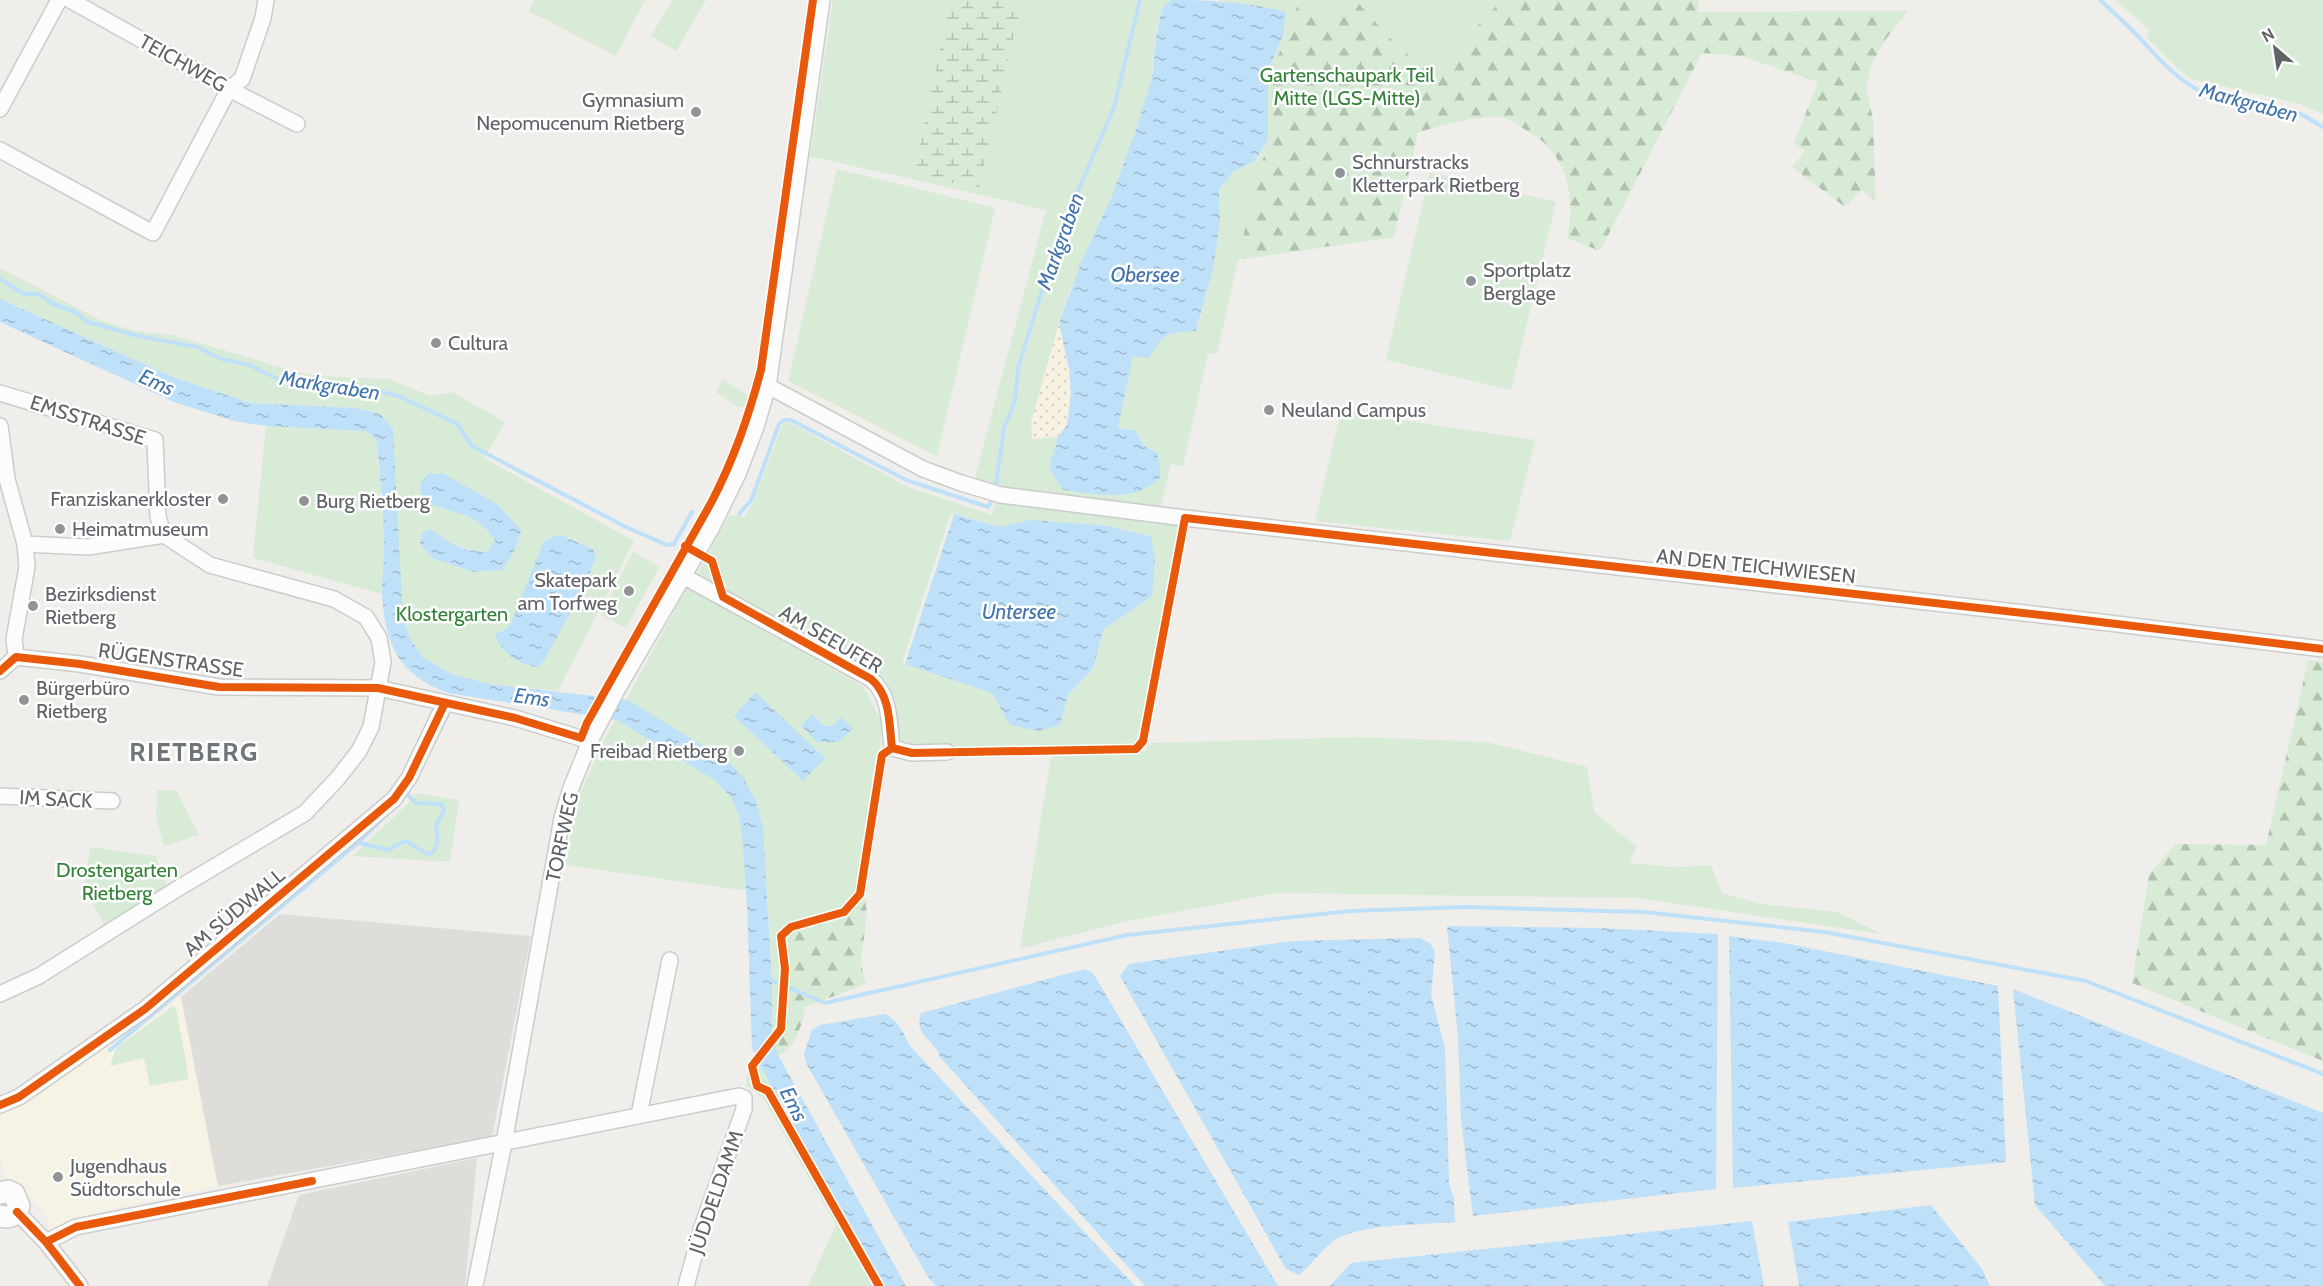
<svg xmlns="http://www.w3.org/2000/svg" width="2323" height="1286" font-family="Cabin,sans-serif">
  <style>
    .commercial { fill: #f7f3e4 }
    .industrial { fill: #dfddda }
    .green { fill: #d8ebd6; fill-rule: evenodd }
    .forest { fill: url(#forest-firs) }
    .wetland { fill: url(#wetland-marsh) }
    .sand { fill: url(#sand-dots) }
    .water { fill: url(#water-ripples) }
    .pier { fill: #efeeea }
    .lines { fill: none; stroke-linecap: round; stroke-linejoin: round }
    .stream { stroke: #bfe0f9; stroke-width: 4 }
    .street-casing { stroke: #cbcccc; stroke-width: 18 }
    .secondary-casing { stroke: #cacacb; stroke-width: 24 }
    .street { stroke: #fdfcfc; stroke-width: 15 }
    .secondary { stroke: #fdfcfc; stroke-width: 21 }
    .cycleway-casing { stroke: #fff; stroke-width: 11 }
    .cycleway { stroke: #e8590c; stroke-width: 8 }
    .poi-dot { fill: #919496; stroke: #fff; stroke-width: 2 }
    .labels { text-anchor: middle; dominant-baseline: central; stroke-width: 5; stroke-linejoin: round; paint-order: stroke }
    .street-label { font-size: 20px; fill: #5f6368; stroke: #fff }
    .park-label { font-size: 20px; fill: #348238; stroke: #fff }
    .poi-label { font-size: 20px; fill: #5f6368; stroke: #fff; text-anchor: start }
    .water-label { font-size: 21px; font-style: italic; fill: #4174aa; stroke: #fff }
    .district-label { font-size: 26px; font-weight: bold; letter-spacing: 1.5px; fill: #70757a; stroke: #fff }
  </style>
  <defs>
    <pattern id="forest-firs" width="22" height="20" patternUnits="userSpaceOnUse" patternTransform="scale(1.5)"><rect width="22" height="20" fill="#d8ebd6"/><path d="M5 1l3.5 6h-7zM16 11l3.5 6h-7z" fill="#b2c2b1"/></pattern>
    <pattern id="wetland-marsh" width="20" height="14" patternUnits="userSpaceOnUse" patternTransform="scale(1.5)"><rect width="20" height="14" fill="#d8ebd6"/><path d="M1 5h8M5 5V1M11 12h8M15 12V8" fill="none" stroke="#b2c2b1"/></pattern>
    <pattern id="sand-dots" width="8" height="8" patternUnits="userSpaceOnUse" patternTransform="scale(1.5)"><rect width="8" height="8" fill="#f6f1e1"/><path d="M2 2h.1M6 6h.1" fill="none" stroke="#d5d1c4" stroke-width="1.8" stroke-linecap="round"/></pattern>
    <pattern id="water-ripples" width="26" height="14" patternUnits="userSpaceOnUse" patternTransform="scale(1.5)"><rect width="26" height="14" fill="#bfe0f9"/><path d="M2 4q2-2 4 0t4 0M15 11q2-2 4 0t4 0" fill="none" stroke="#9eb9cd"/></pattern>
  </defs>
  <rect width="100%" height="100%" fill="#efeeea"/>
  <path class="commercial" d="M 181,997 L 218,1186 L 91,1214 L 50,1230 L 46,1214 L 23,1189 L 7,1182 L 0,1155 L 0,1109 L 108,1041 L 113,1048 Z"/>
  <path class="industrial" d="M 280,914 L 531,936 L 492,1137 L 218,1186 L 181,997 Z
    M 477,1158 L 465,1286 L 267,1286 L 299,1195 Z"/>
  <path class="green" d="M 534,0 L 645,0 L 616,56 L 529,11 Z
    M 672,0 L 706,0 L 676,51 L 651,36 Z
    M 833,0 L 950,0 L 914,174 L 979,189 L 1022,0 L 1170,0 C 1149,23 1157,59 1149,87 C 1138,124 1127,161 1112,196 C 1094,238 1072,278 1059,323 C 1048,361 1041,400 1032,439 L 1058,437 L 1049,467 L 1144,446 L 1136,431 L 1118,428 L 1133,355 L 1175,332 L 1197,330 L 1213,270 L 1220,222 L 1219,190 L 1233,172 L 1256,161 L 1268,140 L 1268,71 L 1283,35 L 1286,13 L 1216,0 L 1502,0 L 1430,75 L 1394,237 L 1238,260 L 1217,354 L 1208,353 L 1183,466 L 1171,464 L 1161,506 L 1007,490 L 974,481 L 1046,210 L 810,156 Z
    M 2116,0 L 2323,0 L 2323,114 L 2301,104 L 2192,79 L 2178,69 L 2147,38 L 2149,30 Z
    M 837,169 L 995,208 L 937,456 L 788,381 Z
    M 1430,172 L 1556,202 L 1511,390 L 1386,360 Z
    M 0,268 L 102,321 L 135,331 L 173,335 L 297,372 L 319,376 L 389,379 L 431,396 L 452,392 L 505,422 L 484,458 L 634,541 L 558,691 L 489,684 L 455,675 L 423,658 L 411,640 L 403,618 L 380,414 L 357,408 L 251,403 L 173,377 L 0,299 ZM 497,504 L 502,570 L 474,572 L 434,559 L 439,534 C 455,546 468,551 487,552 L 495,541 C 479,517 461,512 433,506 ZM 558,536 L 575,540 L 593,549 L 596,559 C 588,570 589,586 579,596 L 544,661 L 538,667 C 514,665 505,654 497,633 L 505,630 L 511,623 L 544,542 L 550,537 Z
    M 723,379 L 749,397 L 745,407 L 738,407 L 716,392 Z
    M 1341,411 L 1535,440 L 1510,541 L 1315,521 Z
    M 789,422 L 908,487 L 992,515 L 996,502 L 1174,521 L 1178,529 L 1141,740 L 1135,746 L 912,748 L 899,743 L 891,694 L 886,681 L 696,577 L 729,515 L 744,517 L 753,503 L 783,424 ZM 954,514 L 1000,527 L 1029,520 L 1102,525 L 1151,536 L 1151,596 L 1103,630 L 1094,667 L 1068,695 L 1060,725 L 1010,725 L 992,693 Z
    M 266,426 L 364,431 L 375,436 L 377,442 L 385,540 L 382,594 L 253,558 Z
    M 633,551 L 659,567 L 626,628 L 601,615 Z
    M 687,587 L 864,687 L 881,720 L 881,744 L 877,756 L 886,756 L 864,895 L 847,915 L 866,984 L 805,1007 C 802,1025 796,1047 778,1055 L 772,1035 L 772,981 L 767,887 L 741,890 L 565,865 L 578,798 L 602,744 Z
    M 1357,737 L 1487,742 L 1587,767 L 1594,812 L 1637,847 L 1629,863 L 1674,867 L 1711,865 L 1722,893 L 1760,904 L 1838,912 L 1881,934 L 1638,898 L 1278,893 L 1123,922 L 1020,949 L 1051,757 L 1145,751 L 1151,743 Z
    M 157,790 L 176,790 L 199,835 L 164,846 L 156,817 Z
    M 416,793 L 459,800 L 450,862 L 352,856 L 407,805 Z
    M 90,847 L 156,856 L 167,887 L 104,925 L 85,887 Z
    M 173,1006 L 176,1008 L 189,1079 L 150,1086 L 144,1058 L 110,1066 L 116,1048 Z
    M 755,1055 L 759,1064 L 886,1286 L 808,1286 L 836,1225 L 763,1098 L 746,1086 L 748,1065 Z"/>
  <path class="forest" d="M 1502,0 L 1699,0 L 1698,12 L 1908,11 L 1885,40 L 1871,66 L 1866,88 L 1873,119 L 1876,201 L 1861,190 L 1845,207 L 1792,167 L 1805,151 L 1794,143 L 1818,82 L 1740,56 L 1702,53 L 1600,251 L 1567,238 C 1574,207 1571,173 1549,148 C 1544,141 1534,136 1527,131 C 1522,128 1514,121 1508,119 C 1488,112 1438,126 1418,133 L 1394,237 L 1238,259 L 1260,165 L 1273,140 L 1273,69 L 1298,5 L 1346,16 L 1359,4 L 1389,37 L 1430,75 Z
    M 2308,660 L 2323,662 L 2323,1061 L 2132,983 L 2149,874 L 2176,844 L 2266,845 Z
    M 864,895 L 867,912 L 861,963 L 866,984 L 805,1007 C 802,1025 796,1047 778,1055 L 775,1047 L 786,1031 L 791,969 L 787,939 L 793,933 L 847,914 Z"/>
  <path class="wetland" d="M 950,0 L 1022,0 L 979,189 L 914,174 Z"/>
  <path class="sand" d="M 1059,323 C 1067,359 1082,404 1058,437 L 1032,439 L 1031,422 Z"/>
  <path class="water" d="M 1170,0 C 1209,0 1248,2 1286,12 L 1283,35 L 1268,71 L 1268,140 L 1255,161 L 1233,172 L 1219,190 L 1220,222 L 1213,270 L 1196,331 C 1168,332 1163,333 1149,358 L 1133,356 L 1118,428 L 1136,431 L 1144,446 L 1157,453 L 1160,466 L 1160,478 C 1132,504 1097,494 1063,490 L 1049,467 L 1058,437 L 1067,425 L 1071,393 L 1069,369 L 1059,323 L 1082,260 L 1112,196 L 1135,133 L 1152,77 L 1156,36 L 1162,9 Z
    M 0,299 L 173,377 L 250,403 L 357,408 L 380,414 L 393,429 L 403,618 L 411,640 L 423,658 L 455,675 L 489,684 L 628,700 L 728,761 L 743,777 L 756,801 L 763,828 L 772,981 L 772,1035 L 778,1055 L 906,1286 L 886,1286 L 759,1064 L 752,1047 L 747,905 L 742,833 L 739,816 L 731,797 L 713,779 L 617,720 L 448,693 C 399,675 385,645 382,594 C 382,575 385,557 384,538 C 383,506 380,474 377,442 L 374,436 L 364,431 L 266,426 L 234,421 L 174,402 L 0,322 Z
    M 442,473 L 497,504 L 521,530 L 516,548 L 502,570 L 474,572 L 434,559 L 420,544 L 422,534 L 429,529 C 452,542 458,551 487,552 L 495,541 C 475,509 451,515 421,500 L 420,484 L 428,474 Z
    M 954,514 L 1000,527 L 1029,520 L 1102,525 L 1151,536 L 1155,559 L 1152,596 L 1103,630 L 1094,667 L 1068,695 L 1060,725 L 1038,731 L 1010,725 L 992,693 L 905,664 Z
    M 554,536 L 563,536 L 593,549 L 596,559 C 588,570 590,585 579,597 L 544,661 L 538,667 C 519,665 502,654 495,635 L 497,633 L 505,630 L 511,623 L 544,541 Z
    M 755,692 L 825,758 L 803,781 L 734,716 Z
    M 812,714 L 824,726 L 832,726 L 841,717 L 853,728 L 839,742 L 817,742 L 801,726 Z
    M 1447,926 L 1600,928 L 1718,934 L 1716,1189 L 1473,1216 L 1461,1120 L 1458,1038 Z
    M 1729,936 L 1784,943 L 1998,986 L 2006,1162 L 1733,1188 Z
    M 1420,938 L 1430,943 L 1435,952 L 1431,995 L 1445,1048 L 1449,1183 L 1454,1199 L 1455,1222 C 1425,1225 1356,1223 1332,1242 C 1320,1252 1311,1265 1299,1275 L 1286,1269 L 1120,976 L 1129,964 L 1292,941 Z
    M 1085,969 L 1093,973 L 1278,1286 L 1145,1286 L 940,1057 C 935,1039 913,1036 921,1013 Z
    M 2013,989 L 2323,1113 L 2323,1286 L 2105,1286 L 2035,1205 Z
    M 885,1014 C 898,1020 904,1033 909,1045 L 1135,1286 L 936,1286 L 928,1277 L 806,1063 L 804,1054 L 812,1030 L 820,1025 Z
    M 1931,1205 L 1982,1269 L 1990,1286 L 1799,1286 L 1788,1222 Z
    M 1752,1221 L 1764,1286 L 1330,1286 L 1351,1263 Z"/>
  <path class="pier" d="M 951,513 L 954,514 L 905,664 L 902,663 Z"/>
  <g class="lines">
    <path class="stream" d="M 2100,0 C 2111,10 2123,21 2134,32 C 2155,54 2173,77 2200,91 L 2301,114 L 2323,127
      M 0,279 L 24,294 L 38,294 L 53,304 L 75,312 L 88,322 L 138,336 L 197,347 L 221,359 L 249,365 L 278,379 L 324,383 L 340,387 L 361,387 L 399,396 L 457,424 L 472,446 L 626,527 L 667,545 L 674,544 L 692,512
      M 996,485 L 1004,428 L 1015,401 L 1018,368 L 1060,233 L 1114,107 L 1140,0
      M 739,514 L 751,501 L 779,424 L 784,420 L 791,420 L 906,480 L 988,507 L 992,500
      M 439,732 L 448,714
      M 360,843 L 388,850 L 405,841 C 414,844 420,852 430,854 C 441,846 437,837 436,825 L 444,811 L 441,804 L 416,803 L 407,794
      M 768,979 L 825,1003 L 1127,935 L 1350,911 L 1465,907 L 1644,912 L 1824,932 L 2086,981 L 2323,1074
      M 110,1050 L 359,842 L 387,814"/>
    <defs>
      <path id="street" d="M 70,0 L 229,89 L 297,124
        M 0,109 L 59,0
        M 0,150 L 153,233 L 229,89 L 242,79 L 263,18 L 266,0
        M 768,386 L 923,469 L 961,483 L 1001,495 L 1185,518 L 2059,617 L 2323,649
        M 0,393 L 155,440 L 158,517 L 164,535
        M 0,426 L 7,479 L 25,544 L 27,567 L 14,639 L 16,657
        M 683,576 L 871,679 C 891,696 889,724 892,748 L 912,753 L 947,752
        M 0,671 L 16,657 L 80,664 L 219,687 L 378,688 L 515,718 L 590,741
        M 0,796 L 112,801
        M 0,994 L 39,976 L 177,889 L 305,813 L 338,778 L 359,751 L 371,727 L 383,662 L 379,638 L 366,617 L 334,599 L 210,565 L 164,535 L 88,547 L 25,544
        M 0,1105 L 19,1097 L 145,1009 L 394,799 L 409,778 L 445,703
        M 639,1115 L 670,960
        M 17,1212 L 46,1242 L 80,1286
        M 46,1242 L 76,1227 L 739,1096 L 744,1098 L 744,1109 L 702,1227 L 686,1286
        M 475,1286 L 504,1143 L 562,818 L 571,788 L 590,741 L 618,688 L 711,529 L 738,474 L 756,427 L 768,386 L 822,0"/>
      <path id="secondary" d="M 0,1193 L 8,1191 L 14,1194 L 19,1206 C 16,1215 10,1219 0,1216"/>
    </defs>
    <use href="#street" class="street-casing"/>
    <use href="#secondary" class="secondary-casing"/>
    <use href="#street" class="street"/>
    <use href="#secondary" class="secondary"/>
    <defs>
      <path id="cycleway" d="M 685,546 L 712,561 L 723,597 L 871,679 C 891,696 889,724 892,748
        M 0,671 L 16,657 L 80,664 L 219,687 L 378,688 L 515,718 L 581,738 L 587,723 L 711,503 C 734,459 748,418 761,370 L 813,0
        M 892,748 L 912,753 L 1136,749 L 1143,741 L 1185,518 L 2059,617 L 2323,649
        M 0,1105 L 19,1097 L 145,1009 L 394,799 L 409,778 L 445,703
        M 17,1212 L 46,1242 L 80,1286
        M 46,1242 L 76,1227 L 312,1181
        M 879,1286 L 768,1091 L 757,1086 L 752,1066 L 781,1029 L 785,969 L 781,936 L 791,927 L 844,912 L 860,894 L 882,755 L 892,748"/>
    </defs>
    <use href="#cycleway" class="cycleway-casing"/>
    <use href="#cycleway" class="cycleway"/>
  </g>
  <g class="poi-dot">
    <circle cx="696" cy="112" r="6"/>
    <circle cx="1340" cy="173" r="6"/>
    <circle cx="1471" cy="281" r="6"/>
    <circle cx="436" cy="343" r="6"/>
    <circle cx="1269" cy="410" r="6"/>
    <circle cx="223" cy="499" r="6"/>
    <circle cx="304" cy="501" r="6"/>
    <circle cx="60" cy="529" r="6"/>
    <circle cx="629" cy="591" r="6"/>
    <circle cx="33" cy="606" r="6"/>
    <circle cx="24" cy="700" r="6"/>
    <circle cx="739" cy="751" r="6"/>
    <circle cx="58" cy="1177" r="6"/>
  </g>
  <g class="labels">
    <g class="street-label">
      <text transform="translate(183 63) rotate(29)">TEICHWEG</text>
      <text transform="translate(88 420) rotate(18)">EMSSTRASSE</text>
      <text transform="translate(1756 566) rotate(6)">AN DEN TEICHWIESEN</text>
      <text transform="translate(831 639) rotate(30)">AM SEEUFER</text>
      <text transform="translate(171 660) rotate(8)">RÜGENSTRASSE</text>
      <text transform="translate(56 799) rotate(3)">IM SACK</text>
      <text transform="translate(562 837) rotate(-78)">TORFWEG</text>
      <text transform="translate(234 912) rotate(-40)">AM SÜDWALL</text>
      <text transform="translate(716 1192) rotate(-71)">JÜDDELDAMM</text>
    </g>
    <g class="park-label">
      <text x="1347" y="75">Gartenschaupark Teil<tspan x="1347" dy="23">Mitte (LGS-Mitte)</tspan></text>
      <text x="452" y="614">Klostergarten</text>
      <text x="117" y="870">Drostengarten<tspan x="117" dy="23">Rietberg</tspan></text>
    </g>
    <g class="poi-label">
      <text x="684" y="100" text-anchor="end">Gymnasium<tspan x="684" dy="23">Nepomucenum Rietberg</tspan></text>
      <text x="1352" y="162">Schnurstracks<tspan x="1352" dy="23">Kletterpark Rietberg</tspan></text>
      <text x="1483" y="270">Sportplatz<tspan x="1483" dy="23">Berglage</tspan></text>
      <text x="448" y="343">Cultura</text>
      <text x="1281" y="410">Neuland Campus</text>
      <text x="211" y="499" text-anchor="end">Franziskanerkloster</text>
      <text x="316" y="501">Burg Rietberg</text>
      <text x="72" y="529">Heimatmuseum</text>
      <text x="617" y="580" text-anchor="end">Skatepark<tspan x="617" dy="23">am Torfweg</tspan></text>
      <text x="45" y="594">Bezirksdienst<tspan x="45" dy="23">Rietberg</tspan></text>
      <text x="36" y="688">Bürgerbüro<tspan x="36" dy="23">Rietberg</tspan></text>
      <text x="727" y="751" text-anchor="end">Freibad Rietberg</text>
      <text x="70" y="1166">Jugendhaus<tspan x="70" dy="23">Südtorschule</tspan></text>
    </g>
    <g class="water-label">
      <text transform="translate(2249 102) rotate(15)">Markgraben</text>
      <text transform="translate(1060 241) rotate(-70)">Markgraben</text>
      <text x="1145" y="274">Obersee</text>
      <text transform="translate(157 382) rotate(24)">Ems</text>
      <text transform="translate(330 385) rotate(9)">Markgraben</text>
      <text x="1019" y="611">Untersee</text>
      <text transform="translate(532 697) rotate(8)">Ems</text>
      <text transform="translate(794 1104) rotate(63)">Ems</text>
    </g>
    <g class="district-label">
      <text x="194" y="752">RIETBERG</text>
    </g>
  </g>
  <g transform="translate(2275 48) rotate(331)" stroke="#ffffff" stroke-width="4.5" paint-order="stroke">
  <path d="M0-4.5L10 22L0 15L-10 22Z" fill="#5f6368"/>
  <text y="-9" font-size="16" font-weight="bold" text-anchor="middle" fill="#5f6368">N</text>
  </g>
</svg>
